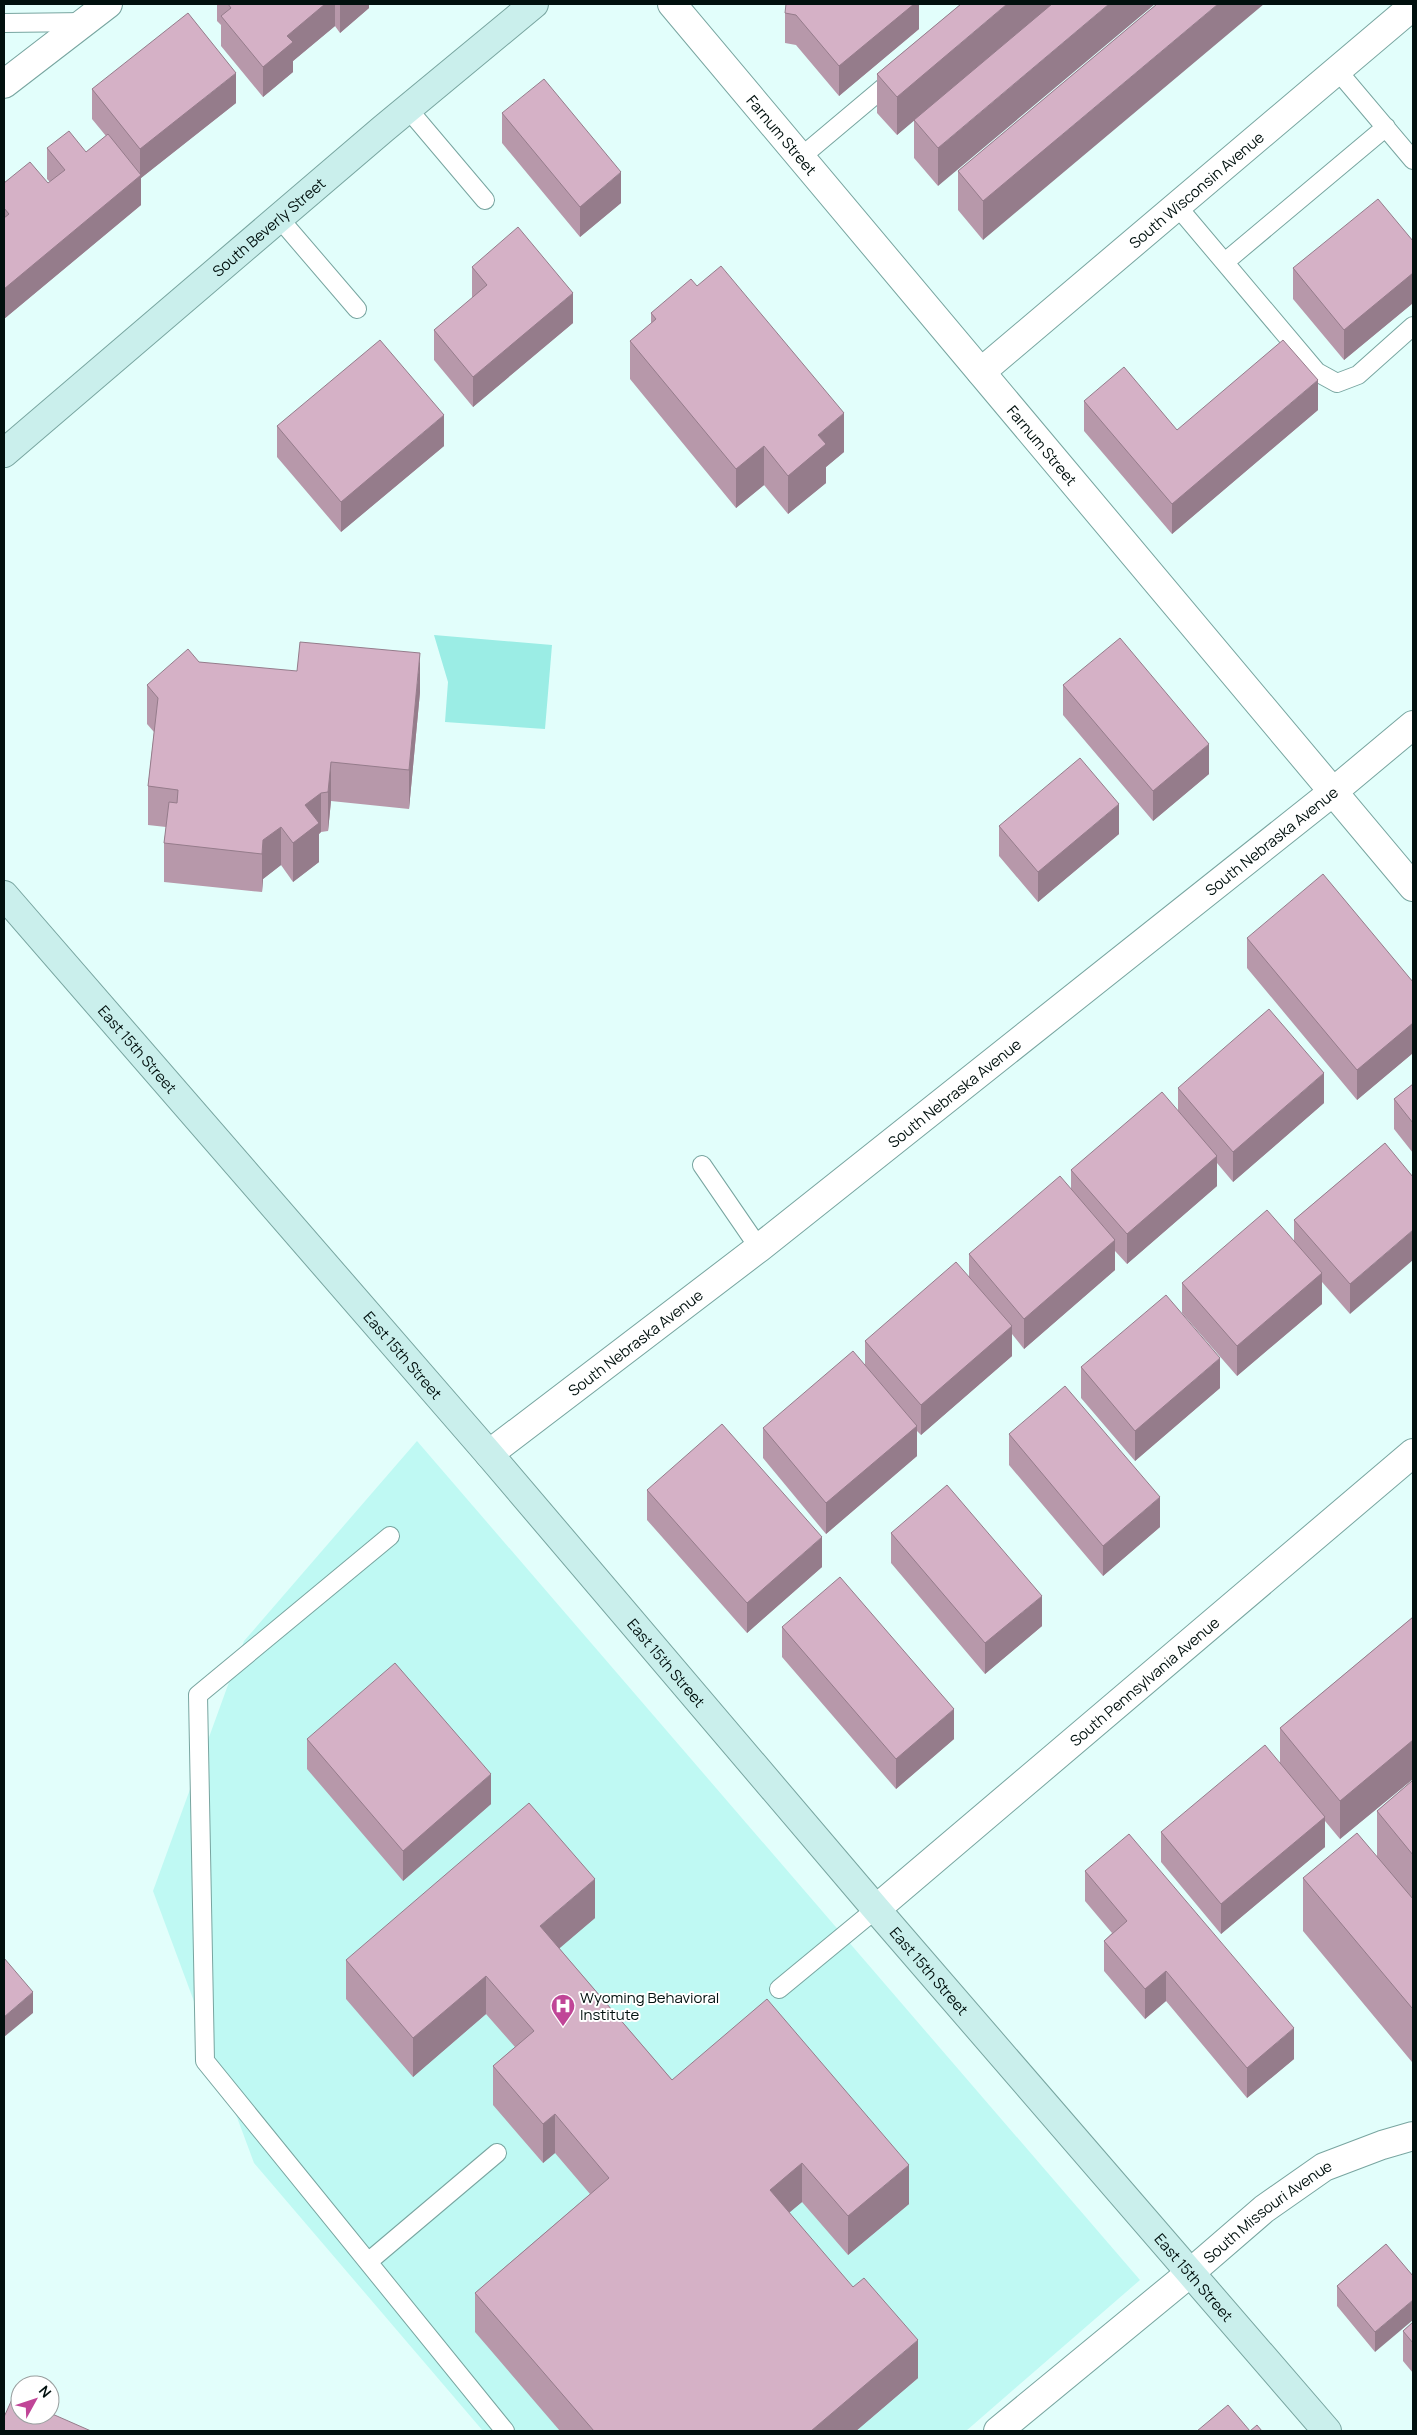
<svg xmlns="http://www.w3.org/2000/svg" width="1417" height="2435" font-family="Manrope,sans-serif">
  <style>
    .built { fill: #bff9f3 }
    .green { fill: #9bede5 }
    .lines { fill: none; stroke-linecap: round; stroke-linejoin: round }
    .lane-casing { stroke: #78a5a0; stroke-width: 20 }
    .street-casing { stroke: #78a5a0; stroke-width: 30 }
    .secondary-casing { stroke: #78a5a0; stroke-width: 30 }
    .lane { stroke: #fff; stroke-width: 18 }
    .street { stroke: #fff; stroke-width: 28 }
    .secondary { stroke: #caefec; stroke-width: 28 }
    .wall { fill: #b798aa }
    .shaded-wall { fill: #957c8b }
    .building { fill: #d5b1c6; stroke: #957c8b }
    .labels { text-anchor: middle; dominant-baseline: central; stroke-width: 4; stroke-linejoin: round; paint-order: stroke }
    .street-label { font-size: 15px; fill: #01100e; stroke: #fff }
    .poi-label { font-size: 15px; fill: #01100e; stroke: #fff; text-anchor: start }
  </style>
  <rect width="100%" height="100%" fill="#e2fefb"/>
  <path class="built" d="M 417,1441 L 1140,2280 L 966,2431 L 483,2431 L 254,2163 L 153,1891 L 244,1641 Z"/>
  <path class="green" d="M 434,635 L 552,645 L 545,729 L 445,722 L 448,682 Z"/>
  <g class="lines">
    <defs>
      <path id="lane" d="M 4,23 L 85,22
        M 1337,70 L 1413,160
        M 408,109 L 485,200
        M 801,157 L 895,78
        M 1177,206 L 1317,372 L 1337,383 L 1358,375 L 1413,326
        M 279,218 L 357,309
        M 1225,262 L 1386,127
        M 702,1165 L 759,1248
        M 390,1536 L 198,1695 L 205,2061 L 505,2431
        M 779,1989 L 876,1909
        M 368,2262 L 497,2153"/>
      <g id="street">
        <path id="s1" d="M 672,4 L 1413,887"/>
        <path d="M 4,84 L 108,4"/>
        <path id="s2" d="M 981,372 L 1413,6"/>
        <path id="s3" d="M 489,1454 L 759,1248 L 1334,791 L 1413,725"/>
        <path id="s4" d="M 876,1909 L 1413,1453"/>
        <path id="s5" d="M 998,2431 L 1190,2273 L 1264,2209 L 1324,2167 L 1382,2145 L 1413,2136"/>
      </g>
      <g id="secondary">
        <path id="s6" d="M 4,453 L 383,129 L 534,4"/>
        <path id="s7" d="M 4,895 L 489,1454 L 876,1909 L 1327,2431"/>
      </g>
    </defs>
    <use href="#lane" class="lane-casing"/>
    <use href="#street" class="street-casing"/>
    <use href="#secondary" class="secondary-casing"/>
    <use href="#lane" class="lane"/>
    <use href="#street" class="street"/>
    <use href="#secondary" class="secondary"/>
  </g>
  <path class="wall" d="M 217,4 L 369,4 L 369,8 L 340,33 L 335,26 L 293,61 L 293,72 L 263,97 L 221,46 L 221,25 L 217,21 Z
    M 919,4 L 919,29 L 839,96 L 796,45 L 785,43 L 785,13 Z
    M 961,4 L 938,186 L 914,158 L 914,120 L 897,135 L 877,113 L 877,74 Z
    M 1157,4 L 983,240 L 958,210 L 958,171 Z
    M 92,89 L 236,103 L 141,178 L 141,205 L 4,319 L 4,183 L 48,183 L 50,182 L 47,179 L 47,148 L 86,152 L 106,136 L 92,119 Z
    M 502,113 L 621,203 L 580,237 L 502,143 Z
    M 1413,241 L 1413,303 L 1344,360 L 1293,299 L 1293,268 Z
    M 472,267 L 573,323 L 473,407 L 434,360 L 434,330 L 473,298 L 472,297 Z
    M 651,313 L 844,452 L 826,467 L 826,483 L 788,514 L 764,485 L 736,508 L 630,379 L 630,341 L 651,324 Z
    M 1084,401 L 1177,430 L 1318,410 L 1172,534 L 1084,431 Z
    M 277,426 L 444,446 L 341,532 L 277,457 Z
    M 199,662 L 420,692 L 409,809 L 331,801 L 328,831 L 321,832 L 319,834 L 319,862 L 293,882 L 281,865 L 263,879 L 262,892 L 164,882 L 164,843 L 166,827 L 148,825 L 148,786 L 154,732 L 147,724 L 147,685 Z
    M 1063,685 L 1209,774 L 1153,821 L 1063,715 Z
    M 999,826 L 1119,834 L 1038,902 L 999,856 Z
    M 1247,938 L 1413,982 L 1413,1053 L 1357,1100 L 1247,968 Z
    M 1413,1084 L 1413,1153 L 1394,1129 L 1394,1099 Z
    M 1178,1088 L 1324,1103 L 1233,1182 L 1217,1163 L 1217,1186 L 1127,1264 L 1115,1251 L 1115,1270 L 1024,1349 L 1012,1334 L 1012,1356 L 921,1435 L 917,1431 L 917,1456 L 826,1534 L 763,1458 L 763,1428 L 865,1365 L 865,1341 L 969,1277 L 969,1254 L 1071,1189 L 1071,1170 L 1178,1111 Z
    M 1385,1143 L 1350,1314 L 1322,1282 L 1322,1304 L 1237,1376 L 1182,1313 L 1182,1283 L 1294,1242 L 1294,1220 Z
    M 1081,1367 L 1220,1388 L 1135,1461 L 1081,1398 Z
    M 1009,1434 L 1160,1527 L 1103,1576 L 1009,1465 Z
    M 647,1490 L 822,1567 L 747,1633 L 647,1520 Z
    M 891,1533 L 1042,1626 L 985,1674 L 891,1563 Z
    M 1413,1617 L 1413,1779 L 1340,1839 L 1325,1821 L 1325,1847 L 1221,1934 L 1161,1862 L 1161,1832 L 1280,1763 L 1280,1728 Z
    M 782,1627 L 954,1739 L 896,1789 L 782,1657 Z
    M 307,1739 L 491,1804 L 403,1881 L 307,1769 Z
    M 1413,1780 L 1413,2061 L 1412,2062 L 1303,1931 L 1303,1878 L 1377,1856 L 1377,1811 Z
    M 1085,1871 L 1294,2059 L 1247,2098 L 1166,2001 L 1145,2019 L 1104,1971 L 1104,1941 L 1112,1933 L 1085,1901 Z
    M 595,1918 L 559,1948 L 672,2080 L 909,2204 L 848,2255 L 802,2202 L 789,2212 L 918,2378 L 856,2431 L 560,2431 L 475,2332 L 475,2293 L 590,2194 L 555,2153 L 543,2163 L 493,2105 L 493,2066 L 515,2047 L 486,2014 L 413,2077 L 346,1999 L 346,1960 Z
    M 1386,2244 L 1375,2352 L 1337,2306 L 1337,2286 Z
    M 1413,2322 L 1413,2373 L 1403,2361 L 1403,2331 Z"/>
  <path class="shaded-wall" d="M 325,4 L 335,4 L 335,26 L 293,61 L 293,72 L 263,97 L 263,67 L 287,36 Z
    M 340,4 L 369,4 L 369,8 L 340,33 Z
    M 914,4 L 919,4 L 919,29 L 839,96 L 839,66 Z
    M 1007,4 L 1053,4 L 897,135 L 897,97 Z
    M 1109,4 L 1155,4 L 938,186 L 938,148 Z
    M 1218,4 L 1264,4 L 983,240 L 983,201 Z
    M 236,73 L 236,103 L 141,178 L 141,205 L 4,319 L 4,289 L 140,176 L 140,149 Z
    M 621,172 L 621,203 L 580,237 L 580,207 Z
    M 1413,273 L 1413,303 L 1344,360 L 1344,330 Z
    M 573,293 L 573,323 L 473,407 L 473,377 Z
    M 1318,380 L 1318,410 L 1172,534 L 1172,504 Z
    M 844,413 L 844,452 L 826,467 L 826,483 L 788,514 L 788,476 L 818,435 Z
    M 444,415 L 444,446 L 341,532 L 341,502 Z
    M 764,446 L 764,485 L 736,508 L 736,469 Z
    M 420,653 L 420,692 L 409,809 L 409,770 Z
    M 1209,744 L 1209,774 L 1153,821 L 1153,791 Z
    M 331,762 L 331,801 L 328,831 L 328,792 Z
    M 321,793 L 321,832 L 319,834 L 319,862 L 293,882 L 293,843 L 305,805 Z
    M 1119,804 L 1119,834 L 1038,902 L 1038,872 Z
    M 281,827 L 281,865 L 263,879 L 262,892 L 262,854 L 263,840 Z
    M 1413,1023 L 1413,1053 L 1357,1100 L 1357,1070 Z
    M 1324,1073 L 1324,1103 L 1233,1182 L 1233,1152 Z
    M 1217,1156 L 1217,1186 L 1127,1264 L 1127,1234 Z
    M 1413,1230 L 1413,1260 L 1350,1314 L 1350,1284 Z
    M 1115,1240 L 1115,1270 L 1024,1349 L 1024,1319 Z
    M 1322,1273 L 1322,1304 L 1237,1376 L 1237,1346 Z
    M 1012,1326 L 1012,1356 L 921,1435 L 921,1405 Z
    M 1220,1358 L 1220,1388 L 1135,1461 L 1135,1431 Z
    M 917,1426 L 917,1456 L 826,1534 L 826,1503 Z
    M 1160,1497 L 1160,1527 L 1103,1576 L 1103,1546 Z
    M 822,1537 L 822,1567 L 747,1633 L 747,1603 Z
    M 1042,1596 L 1042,1626 L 985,1674 L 985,1643 Z
    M 954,1709 L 954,1739 L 896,1789 L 896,1759 Z
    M 1413,1740 L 1413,1779 L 1340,1839 L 1340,1801 Z
    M 491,1774 L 491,1804 L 403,1881 L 403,1851 Z
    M 1325,1817 L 1325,1847 L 1221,1934 L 1221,1904 Z
    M 595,1879 L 595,1918 L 540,1965 L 540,1926 Z
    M 1166,1971 L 1166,2001 L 1145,2019 L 1145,1989 Z
    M 486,1976 L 486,2014 L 413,2077 L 413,2038 Z
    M 33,1992 L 33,2013 L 4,2037 L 4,2017 Z
    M 1413,2007 L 1413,2061 L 1412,2062 L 1412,2008 Z
    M 1294,2028 L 1294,2059 L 1247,2098 L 1247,2068 Z
    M 555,2114 L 555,2153 L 543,2163 L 543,2124 Z
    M 802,2163 L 802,2202 L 770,2229 L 770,2190 Z
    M 909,2165 L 909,2204 L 848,2255 L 848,2216 Z
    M 1413,2300 L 1413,2320 L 1375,2352 L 1375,2332 Z
    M 918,2340 L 918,2378 L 856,2431 L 811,2431 Z"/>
  <path class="building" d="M 228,4 L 325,4 L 287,36 L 293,42 L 263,67 L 221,16 L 231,8 Z
    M 786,4 L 914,4 L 839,66 L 796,15 L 785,13 Z
    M 961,4 L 1007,4 L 897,97 L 877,74 Z
    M 1052,4 L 1109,4 L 938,148 L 914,120 Z
    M 1157,4 L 1218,4 L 983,201 L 958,171 Z
    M 188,13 L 236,73 L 140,149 L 92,89 Z
    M 544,79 L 621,172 L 580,207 L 502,113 Z
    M 69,131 L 86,152 L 108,134 L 141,175 L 4,289 L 4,218 L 9,214 L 4,208 L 4,183 L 30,162 L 48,183 L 65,170 L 47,148 Z
    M 1378,199 L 1413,241 L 1413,273 L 1344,330 L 1293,268 Z
    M 518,227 L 573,293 L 473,377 L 434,330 L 487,285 L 472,267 Z
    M 721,266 L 844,413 L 818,435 L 826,444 L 788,476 L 764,446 L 736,469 L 630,341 L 656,319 L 651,313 L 691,279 L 697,286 Z
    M 380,340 L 444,415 L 341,502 L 277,426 Z
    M 1283,340 L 1318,380 L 1172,504 L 1084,401 L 1124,367 L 1177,430 Z
    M 1120,638 L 1209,744 L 1153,791 L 1063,685 Z
    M 300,642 L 420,653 L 409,770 L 331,762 L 328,792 L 321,793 L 305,805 L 319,823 L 293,843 L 281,827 L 263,840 L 262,854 L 164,843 L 169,802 L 177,803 L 178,790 L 148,786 L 158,698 L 147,685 L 188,649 L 199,662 L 297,671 Z
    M 1080,758 L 1119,804 L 1038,872 L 999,826 Z
    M 1323,874 L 1413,982 L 1413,1023 L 1357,1070 L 1247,938 Z
    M 1269,1009 L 1324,1073 L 1233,1152 L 1178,1088 Z
    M 1413,1084 L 1413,1123 L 1394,1099 Z
    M 1162,1092 L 1217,1156 L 1127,1234 L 1071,1170 Z
    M 1385,1143 L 1413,1177 L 1413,1230 L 1350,1284 L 1294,1220 Z
    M 1060,1176 L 1115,1240 L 1024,1319 L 969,1254 Z
    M 1267,1210 L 1322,1273 L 1237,1346 L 1182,1283 Z
    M 956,1262 L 1012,1326 L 921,1405 L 865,1341 Z
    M 1166,1295 L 1220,1358 L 1135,1431 L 1081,1367 Z
    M 853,1351 L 917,1426 L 826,1503 L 763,1428 Z
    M 1065,1386 L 1160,1497 L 1103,1546 L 1009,1434 Z
    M 722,1424 L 822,1537 L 747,1603 L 647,1490 Z
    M 947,1485 L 1042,1596 L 985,1643 L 891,1533 Z
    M 840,1577 L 954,1709 L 896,1759 L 782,1627 Z
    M 1413,1617 L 1413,1740 L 1340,1801 L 1280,1728 Z
    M 395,1663 L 491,1774 L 403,1851 L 307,1739 Z
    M 1265,1745 L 1325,1817 L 1221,1904 L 1161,1832 Z
    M 1413,1780 L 1413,1855 L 1377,1811 Z
    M 529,1803 L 595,1879 L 540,1926 L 672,2080 L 767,1999 L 909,2165 L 848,2216 L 802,2163 L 770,2190 L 853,2287 L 864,2278 L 918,2340 L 811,2431 L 594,2431 L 475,2293 L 609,2178 L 555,2114 L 543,2124 L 493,2066 L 534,2031 L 486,1976 L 413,2038 L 346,1960 Z
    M 1357,1833 L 1413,1899 L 1413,2007 L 1412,2008 L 1303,1878 Z
    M 1129,1834 L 1294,2028 L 1247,2068 L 1166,1971 L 1145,1989 L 1104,1941 L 1127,1921 L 1085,1871 Z
    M 4,1958 L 33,1992 L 4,2017 Z
    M 1386,2244 L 1413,2276 L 1413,2300 L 1375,2332 L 1337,2286 Z
    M 1413,2322 L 1413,2343 L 1403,2331 Z
    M 13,2397 L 20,2400 L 20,2415 L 50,2415 L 50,2413 L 91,2431 L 4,2431 L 4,2417 Z
    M 1228,2405 L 1250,2431 L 1257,2425 L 1262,2431 L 1197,2431 Z"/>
  <defs>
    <symbol id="hospital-pin" viewBox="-11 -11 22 30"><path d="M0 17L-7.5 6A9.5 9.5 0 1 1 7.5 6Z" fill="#c04597" stroke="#fff"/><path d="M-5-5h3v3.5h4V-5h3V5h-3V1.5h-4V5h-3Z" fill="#fff"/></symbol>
  </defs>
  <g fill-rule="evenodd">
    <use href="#hospital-pin" x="549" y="1992" width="28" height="38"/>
  </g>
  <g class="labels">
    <g class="street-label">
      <text stroke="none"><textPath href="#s1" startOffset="171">Farnum Street</textPath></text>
      <text stroke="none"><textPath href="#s2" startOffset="282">South Wisconsin Avenue</textPath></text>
      <text stroke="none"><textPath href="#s6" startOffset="348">South Beverly Street</textPath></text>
      <text stroke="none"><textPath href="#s1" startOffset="576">Farnum Street</textPath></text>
      <text stroke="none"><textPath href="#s3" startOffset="994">South Nebraska Avenue</textPath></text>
      <text stroke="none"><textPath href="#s7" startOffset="204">East 15th Street</textPath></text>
      <text stroke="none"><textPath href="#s3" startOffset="589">South Nebraska Avenue</textPath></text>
      <text stroke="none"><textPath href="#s3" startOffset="184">South Nebraska Avenue</textPath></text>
      <text stroke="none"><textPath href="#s7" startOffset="609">East 15th Street</textPath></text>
      <text stroke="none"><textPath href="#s7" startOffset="1014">East 15th Street</textPath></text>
      <text stroke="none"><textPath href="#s4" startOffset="352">South Pennsylvania Avenue</textPath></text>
      <text stroke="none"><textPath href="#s7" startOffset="1419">East 15th Street</textPath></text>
      <text stroke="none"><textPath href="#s5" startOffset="348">South Missouri Avenue</textPath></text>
      <text stroke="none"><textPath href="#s7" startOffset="1824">East 15th Street</textPath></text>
    </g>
    <g class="poi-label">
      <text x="580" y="1997">Wyoming Behavioral<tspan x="580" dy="17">Institute</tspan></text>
    </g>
  </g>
  <rect width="1417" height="2435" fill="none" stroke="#01100e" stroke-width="10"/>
  <g transform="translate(35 2400) rotate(50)"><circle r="24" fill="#ffffff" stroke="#999f9f"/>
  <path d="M0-4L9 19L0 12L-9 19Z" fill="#c04597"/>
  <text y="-8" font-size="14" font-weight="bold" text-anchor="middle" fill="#01100e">N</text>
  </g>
</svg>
